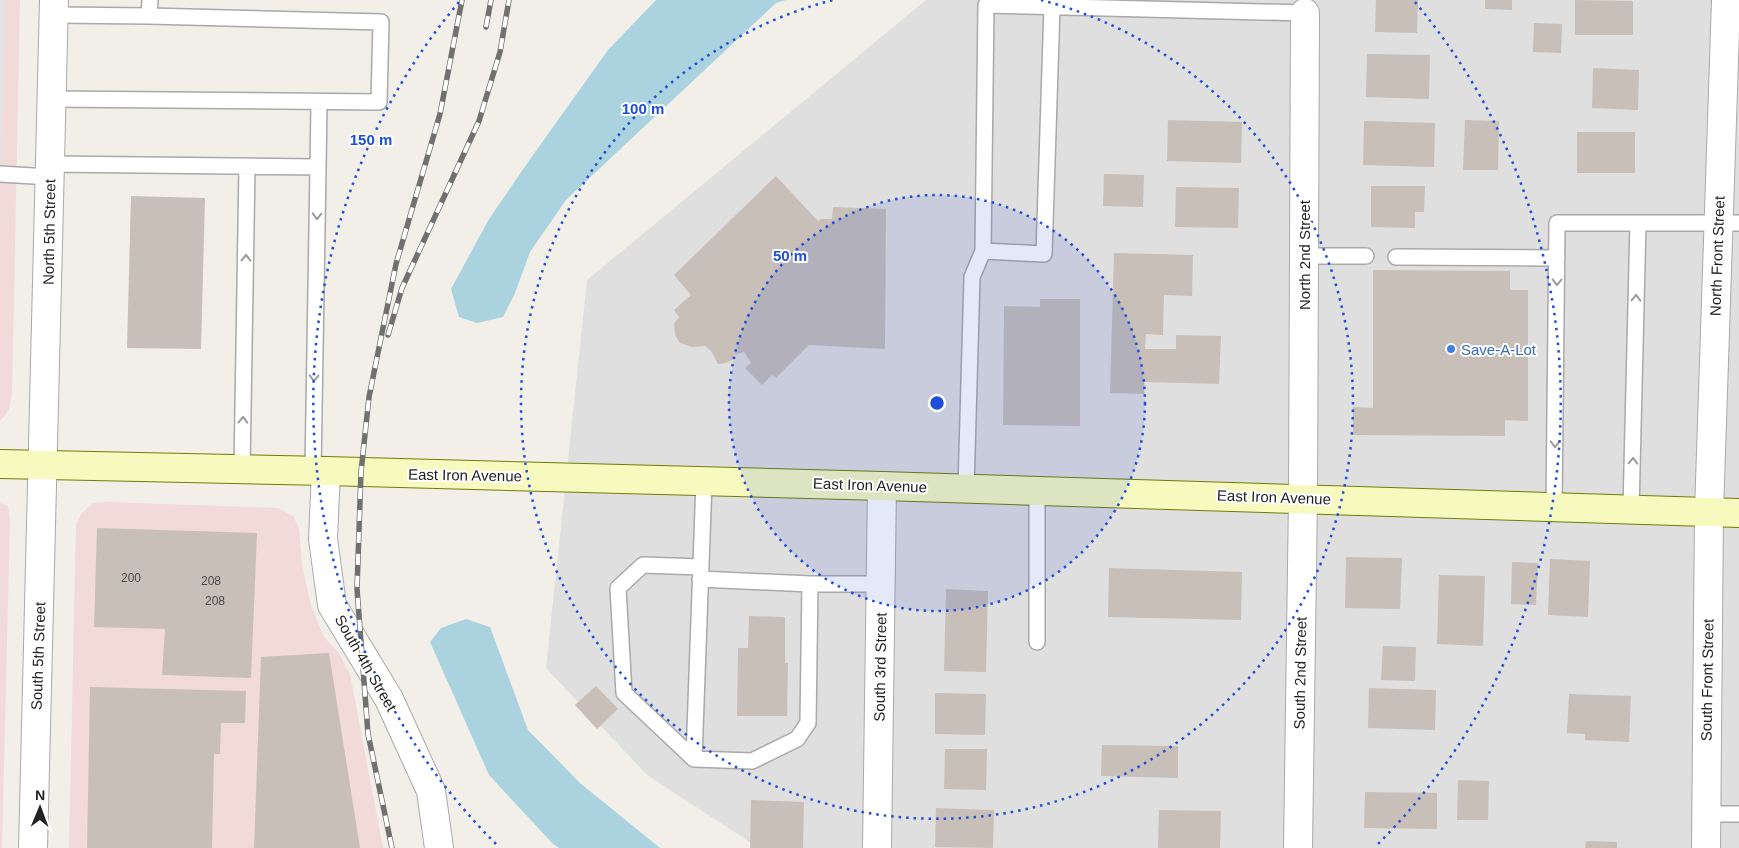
<svg xmlns="http://www.w3.org/2000/svg" width="1739" height="848" font-family="Helvetica,sans-serif">
  <style>
    .residential { fill: #e0dfdf }
    .commercial { fill: #f2dad9 }
    .parking { fill: #e2e2e2 }
    .water { fill: #aad3df }
    .building { fill: #c7bfb8 }
    .lines { fill: none; stroke-linecap: round; stroke-linejoin: round }
    .lane-casing { stroke: #a9a9a9; stroke-width: 18 }
    .street-casing { stroke: #a9a9a9; stroke-width: 30 }
    .secondary-casing { stroke: #707d05; stroke-width: 30 }
    .lane { stroke: #fff; stroke-width: 15 }
    .street { stroke: #fff; stroke-width: 28 }
    .secondary { stroke: #f7fabf; stroke-width: 28 }
    .rail-casing { stroke: #707070; stroke-width: 5.5 }
    .rail { stroke: #fff; stroke-width: 4; stroke-dasharray: 11; stroke-linecap: butt }
    .oneway { stroke: #9c9c9c }
    .ring { fill: none; stroke: #1d4ed8; stroke-width: 2.5; stroke-dasharray: 2.5 5 }
    .shop-dot { fill: #3f7fe0; stroke: #fff; stroke-width: 2 }
    .labels { text-anchor: middle; dominant-baseline: central; stroke-width: 4; stroke-linejoin: round; paint-order: stroke }
    .number-label { font-size: 12px; fill: #4b4948 }
    .street-label { font-size: 15px; fill: #222; stroke: #fff }
    .shop-label { font-size: 15px; fill: #366cbe; stroke: #fff; text-anchor: start }
    .centre { fill: #1d4ed8; stroke: #fff; stroke-width: 2.5 }
    .ring-label { font-size: 15px; text-anchor: middle; font-weight: bold; fill: #1d4ed8; stroke: #fff; stroke-width: 4; stroke-linejoin: round; paint-order: stroke }
  </style>
  <rect width="100%" height="100%" fill="#f2efe9"/>
  <path class="residential" d="M 926,0 L 1739,0 L 1739,848 L 759,848 L 647,775 L 546,668 L 587,280 Z"/>
  <path class="commercial" d="M 0,0 L 20,0 L 12,395 L 9,409 L 4,417 L 0,420 Z
    M 109,502 L 278,508 L 293,516 L 299,528 L 302,564 L 311,606 L 324,637 L 338,652 L 350,674 L 383,848 L 69,848 L 76,524 L 82,513 L 93,503 Z
    M 0,503 L 8,506 L 10,520 L 2,848 L 0,848 Z"/>
  <path class="parking" d="M 0,0 L 5,0 L 1,189 L 0,189 Z"/>
  <path class="water" d="M 656,0 L 786,0 L 776,3 L 566,200 L 530,252 L 515,293 L 503,317 L 477,323 L 459,317 L 451,289 L 489,219 L 533,155 L 608,50 Z
    M 466,619 L 490,627 L 528,730 L 580,783 L 660,848 L 559,848 L 553,844 L 489,775 L 430,642 L 441,628 Z"/>
  <path class="building" d="M 1376,0 L 1418,0 L 1417,33 L 1375,32 Z
    M 1485,0 L 1512,0 L 1512,10 L 1485,9 Z
    M 1575,0 L 1633,1 L 1633,35 L 1575,35 Z
    M 1534,23 L 1562,24 L 1561,53 L 1533,52 Z
    M 1367,54 L 1430,55 L 1429,99 L 1366,97 Z
    M 1593,68 L 1639,70 L 1638,110 L 1592,108 Z
    M 1168,120 L 1242,122 L 1241,163 L 1167,161 Z
    M 1465,120 L 1499,121 L 1498,170 L 1463,170 Z
    M 1364,121 L 1435,123 L 1434,167 L 1363,165 Z
    M 1577,132 L 1635,132 L 1635,173 L 1577,173 Z
    M 1104,174 L 1144,175 L 1143,207 L 1103,206 Z
    M 776,176 L 818,221 L 821,219 L 832,219 L 833,207 L 886,209 L 885,349 L 809,345 L 776,378 L 772,375 L 762,385 L 745,368 L 751,363 L 744,352 L 733,355 L 734,359 L 726,363 L 718,364 L 711,351 L 705,346 L 692,347 L 680,343 L 675,335 L 674,324 L 679,317 L 674,310 L 691,295 L 674,275 Z
    M 1371,186 L 1425,186 L 1424,212 L 1415,212 L 1415,228 L 1371,227 Z
    M 1176,187 L 1239,188 L 1238,228 L 1175,227 Z
    M 131,196 L 205,198 L 201,349 L 127,348 Z
    M 1114,253 L 1193,255 L 1192,296 L 1164,295 L 1163,335 L 1146,334 L 1145,349 L 1176,349 L 1176,335 L 1221,336 L 1219,384 L 1144,382 L 1144,394 L 1110,393 Z
    M 1373,270 L 1510,271 L 1510,290 L 1528,290 L 1528,421 L 1505,420 L 1505,436 L 1353,435 L 1353,407 L 1373,408 Z
    M 1040,299 L 1080,299 L 1080,426 L 1003,425 L 1004,306 L 1040,307 Z
    M 97,528 L 257,533 L 251,678 L 162,675 L 165,629 L 94,627 Z
    M 1346,557 L 1402,558 L 1400,609 L 1345,608 Z
    M 1550,559 L 1590,561 L 1588,617 L 1548,615 Z
    M 1512,562 L 1538,563 L 1536,605 L 1511,604 Z
    M 1109,568 L 1242,572 L 1241,620 L 1108,617 Z
    M 1439,575 L 1485,576 L 1483,646 L 1437,644 Z
    M 946,589 L 988,591 L 986,672 L 944,671 Z
    M 749,616 L 785,617 L 785,663 L 788,663 L 787,716 L 737,716 L 738,648 L 748,648 Z
    M 1383,646 L 1416,647 L 1415,681 L 1381,680 Z
    M 329,653 L 360,848 L 254,848 L 261,657 Z
    M 596,686 L 618,709 L 597,729 L 575,705 Z
    M 90,687 L 246,691 L 245,723 L 221,723 L 220,754 L 214,754 L 212,848 L 87,848 Z
    M 1369,688 L 1436,690 L 1435,730 L 1368,728 Z
    M 935,693 L 986,694 L 985,735 L 935,734 Z
    M 1569,694 L 1631,696 L 1629,742 L 1585,740 L 1585,734 L 1567,733 Z
    M 1102,745 L 1178,746 L 1178,778 L 1101,776 Z
    M 945,749 L 987,749 L 986,790 L 944,789 Z
    M 1458,780 L 1489,781 L 1488,820 L 1457,820 Z
    M 1365,792 L 1437,793 L 1437,829 L 1364,828 Z
    M 751,800 L 804,802 L 803,848 L 750,848 Z
    M 936,808 L 994,810 L 993,848 L 935,847 Z
    M 1159,810 L 1221,811 L 1220,848 L 1158,848 Z
    M 1586,841 L 1617,842 L 1617,848 L 1585,848 Z"/>
  <g class="lines">
    <defs>
      <path id="lane" d="M 54,15 L 149,16 L 150,0
        M 52,99 L 379,102 L 381,22 L 149,16
        M 50,164 L 318,167 L 319,102
        M 0,174 L 50,177
        M 1638,223 L 1739,223
        M 983,251 L 1044,254 L 1052,7
        M 1304,256 L 1366,256
        M 1396,257 L 1557,258
        M 242,469 L 247,166
        M 313,471 L 318,167
        M 966,488 L 972,277 L 983,251 L 986,5 L 1305,13
        M 1554,507 L 1557,223 L 1638,223 L 1631,510
        M 700,579 L 810,584 L 808,723 L 797,739 L 752,761 L 694,759 L 704,481
        M 810,584 L 881,584
        M 1037,642 L 1037,490
        M 694,759 L 624,693 L 618,588 L 643,565 L 701,567
        M 1706,814 L 1739,814"/>
      <path id="street" d="M 326,471 L 323,539 L 332,605 L 389,699 L 431,791 L 439,848
        M 33,848 L 54,0
        M 877,848 L 882,486
        M 1298,848 L 1303,498 L 1305,13
        M 1706,848 L 1709,512 L 1726,0"/>
      <path id="secondary" d="M 0,464 L 326,471 L 882,486 L 1739,513"/>
    </defs>
    <use href="#lane" class="lane-casing"/>
    <use href="#street" class="street-casing"/>
    <use href="#secondary" class="secondary-casing"/>
    <use href="#lane" class="lane"/>
    <use href="#street" class="street"/>
    <use href="#secondary" class="secondary"/>
    <defs>
      <path id="rail" d="M 486,27 L 491,0
        M 388,335 L 402,288 L 479,121 L 500,52 L 509,0
        M 392,848 L 368,734 L 357,589 L 361,472 L 369,397 L 396,264 L 440,114 L 462,0"/>
    </defs>
    <use href="#rail" class="rail-casing"/>
    <use href="#rail" class="rail"/>
  </g>
  <defs><path id="oneway-chevron" d="M-2-3.5L2.5 0L-2 3.5" fill="none" stroke-width="1.6" stroke-linecap="round" stroke-linejoin="round" transform="scale(1.25)"/></defs>
  <g class="oneway">
    <use href="#oneway-chevron" transform="translate(317 216) rotate(91)"/>
    <use href="#oneway-chevron" transform="translate(246 258) rotate(-89)"/>
    <use href="#oneway-chevron" transform="translate(1557 282) rotate(91)"/>
    <use href="#oneway-chevron" transform="translate(1636 298) rotate(-89)"/>
    <use href="#oneway-chevron" transform="translate(314 378) rotate(91)"/>
    <use href="#oneway-chevron" transform="translate(243 420) rotate(-89)"/>
    <use href="#oneway-chevron" transform="translate(1555 444) rotate(91)"/>
    <use href="#oneway-chevron" transform="translate(1633 461) rotate(-89)"/>
  </g>
  <circle cx="937" cy="403" r="208" fill="#1d4ed8" fill-opacity=".12"/>
  <g class="ring">
    <circle cx="937" cy="403" r="208"/>
    <path d="M1041 0A416 416 0 1 1 833 0"/>
    <path d="M496 844A624 624 0 0 1 459 2M1415 2A624 624 0 0 1 1378 844"/>
  </g>
  <circle class="shop-dot" cx="1451" cy="349" r="5"/>
  <g class="labels">
    <g class="number-label">
      <text x="131" y="578">200</text>
      <text x="211" y="581">208</text>
      <text x="215" y="601">208</text>
    </g>
    <g class="street-label">
      <text transform="translate(49 232) rotate(-89)">North 5th Street</text>
      <text transform="translate(1304 255) rotate(-90)">North 2nd Street</text>
      <text transform="translate(1717 256) rotate(-88)">North Front Street</text>
      <text transform="translate(465 475) rotate(1)">East Iron Avenue</text>
      <text transform="translate(870 485) rotate(2)">East Iron Avenue</text>
      <text transform="translate(1274 497) rotate(2)">East Iron Avenue</text>
      <text transform="translate(38 656) rotate(-88)">South 5th Street</text>
      <text transform="translate(366 663) rotate(60)">South 4th Street</text>
      <text transform="translate(880 667) rotate(-89)">South 3rd Street</text>
      <text transform="translate(1300 673) rotate(-89)">South 2nd Street</text>
      <text transform="translate(1707 680) rotate(-89)">South Front Street</text>
    </g>
    <g class="shop-label">
      <text x="1461" y="349">Save-A-Lot</text>
    </g>
  </g>
  <circle cx="937" cy="403" r="8" class="centre"/>
  <g class="ring-label">
    <text x="643" y="114">100 m</text>
    <text x="371" y="145">150 m</text>
    <text x="790" y="261">50 m</text>
  </g>
  <g transform="translate(40 808) rotate(1)" stroke="#ffffff" stroke-width="4" paint-order="stroke">
  <path d="M0-4L9 19L0 12L-9 19Z" fill="#222222"/>
  <text y="-8" font-size="14" font-weight="bold" text-anchor="middle" fill="#222222">N</text>
  </g>
</svg>
